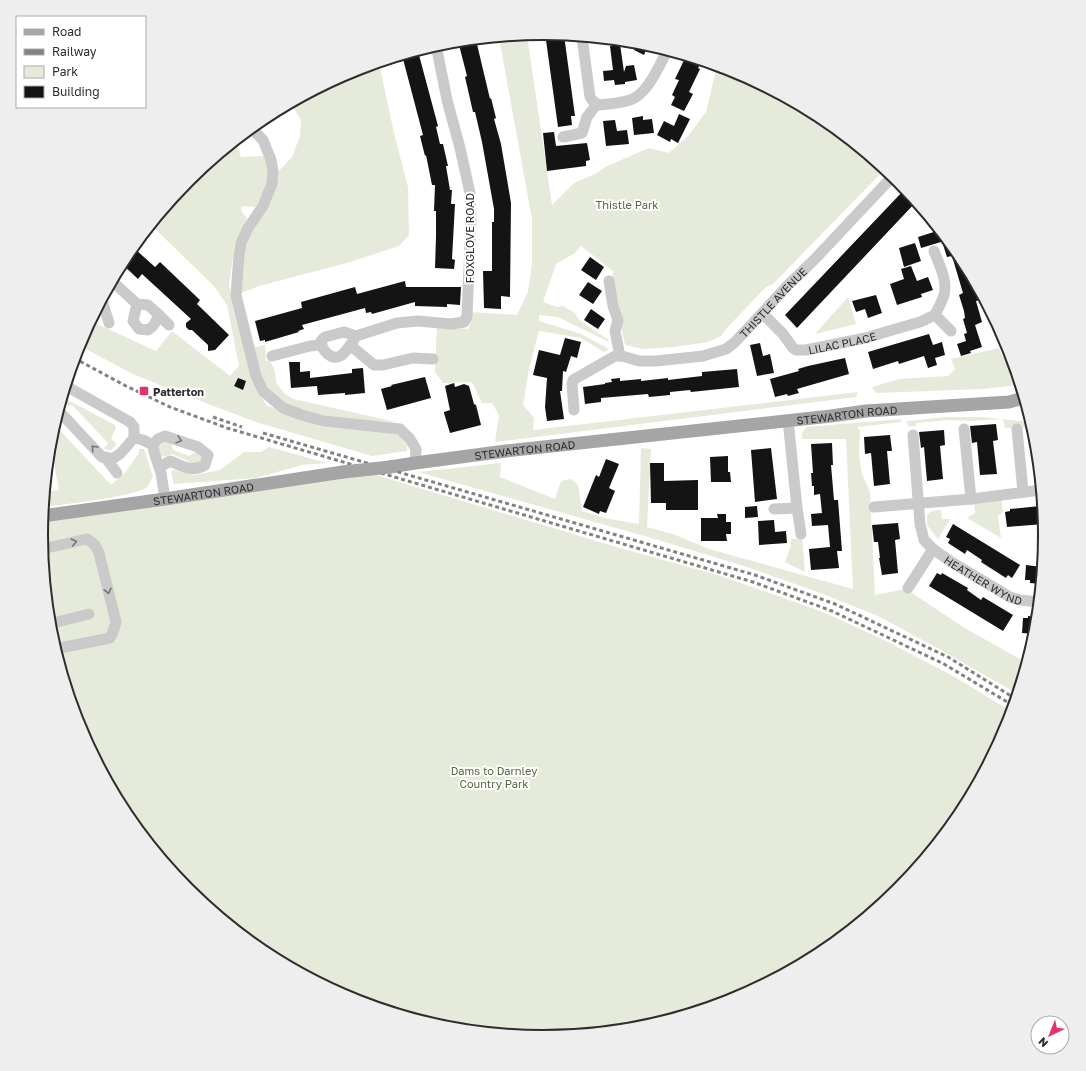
<svg xmlns="http://www.w3.org/2000/svg" width="1086" height="1071" font-family="'Golos Text',sans-serif">
  <style>
    .green { fill: #e6eadb }
    .building { fill: #141414 }
    .lines { fill: none; stroke-linecap: round; stroke-linejoin: round }
    .minor { stroke: #cacaca; stroke-width: 11 }
    .major { stroke: #a5a5a5; stroke-width: 13 }
    .rail { stroke: #828282; stroke-width: 3; stroke-dasharray: 4 3; stroke-linecap: butt }
    .major-bridge { stroke: #a5a5a5; stroke-width: 13 }
    .oneway { stroke: #747474 }
    .poi-dot { fill: #dc3766; stroke: #fff; stroke-width: 1.5 }
    .labels { text-anchor: middle; dominant-baseline: central; stroke-width: 4; stroke-linejoin: round; paint-order: stroke }
    .park-label { font-size: 11px; fill: #58663d; stroke: #fff }
    .street-label { font-size: 11px; fill: #2d2d2d; stroke: #fff }
    .poi-label { font-size: 11px; font-weight: bold; fill: #2d2d2d; stroke: #fff; text-anchor: start }
    .rim { fill: none; stroke: #2d2d2d; stroke-width: 2 }
  </style>
  <rect width="100%" height="100%" fill="#fff"/>
  <path class="green" d="M 527,35 L 552,205 L 574,183 L 597,173 L 605,167 L 649,148 L 669,153 L 689,135 L 706,112 L 717,66 L 736,71 L 822,118 L 885,169 L 773,284 L 766,287 L 725,330 L 721,336 L 708,342 L 674,347 L 643,349 L 625,345 L 612,286 L 613,271 L 581,246 L 575,253 L 556,264 L 543,302 L 557,307 L 563,306 L 575,313 L 578,319 L 610,341 L 607,341 L 558,317 L 539,315 L 539,321 L 581,334 L 609,349 L 604,352 L 581,338 L 539,331 L 529,369 L 523,405 L 534,418 L 533,430 L 858,392 L 856,397 L 495,442 L 499,415 L 492,403 L 482,403 L 472,382 L 443,383 L 435,372 L 437,325 L 447,327 L 469,329 L 470,312 L 517,315 L 528,292 L 532,263 L 532,219 L 499,37 Z
    M 379,63 L 394,133 L 408,187 L 409,235 L 399,246 L 347,263 L 259,286 L 241,293 L 242,260 L 246,241 L 275,175 L 292,157 L 300,136 L 301,120 L 291,103 L 351,71 Z
    M 235,141 L 241,157 L 263,156 C 275,171 267,193 256,207 L 242,206 L 241,211 L 247,218 L 235,243 L 229,285 L 255,384 L 266,405 L 322,427 L 397,433 L 407,445 L 407,451 L 372,456 L 259,423 L 208,404 L 133,374 L 78,345 L 91,321 L 156,351 L 172,331 L 230,376 L 239,366 L 227,305 L 214,286 L 151,225 L 188,180 Z
    M 848,297 L 856,324 L 815,334 Z
    M 265,345 C 266,350 265,355 266,361 L 270,360 L 275,372 L 276,382 L 284,393 L 293,399 L 396,422 L 345,421 L 293,410 L 265,388 L 255,353 L 255,347 Z
    M 999,348 L 1003,357 L 1011,355 L 1020,385 L 982,389 L 876,393 L 872,387 L 899,379 L 948,376 L 955,369 L 951,359 Z
    M 62,397 L 115,425 L 116,428 L 111,439 L 117,444 L 111,450 L 103,449 L 108,443 L 72,405 L 68,406 L 62,400 Z
    M 946,417 L 982,417 L 1031,422 L 1033,427 L 1005,428 L 1003,419 L 970,421 L 948,420 L 916,423 L 916,426 L 908,426 L 907,421 Z
    M 901,419 L 901,422 L 857,427 L 860,431 L 859,455 L 862,474 L 870,492 L 875,595 L 906,589 L 963,627 L 1027,663 L 1018,694 L 939,649 L 878,616 L 823,594 L 747,567 L 655,539 L 418,472 L 501,463 L 500,477 L 555,499 L 561,481 L 571,479 L 578,485 L 582,511 L 604,518 L 639,524 L 641,448 L 651,449 L 647,527 L 673,534 L 709,549 L 853,589 L 846,439 L 802,439 L 802,432 L 807,427 Z
    M 54,424 L 111,485 L 125,473 L 139,453 L 139,449 L 144,449 L 153,476 C 151,479 150,484 147,487 C 139,496 60,505 43,507 L 45,492 L 59,490 L 52,453 L 49,450 L 50,437 Z
    M 165,442 L 171,443 L 173,450 L 189,456 L 196,452 L 202,456 L 203,462 L 192,466 L 188,461 L 172,454 L 164,457 L 160,455 L 158,448 L 163,443 Z
    M 269,447 L 327,463 L 302,465 L 256,478 L 174,484 L 171,473 L 173,470 L 195,475 L 220,470 L 244,452 L 261,452 Z
    M 359,470 L 620,548 L 721,576 L 823,612 L 884,640 L 955,677 L 1012,712 L 1007,728 L 961,815 L 898,891 L 822,953 L 735,1000 L 641,1028 L 543,1038 L 445,1028 L 350,1000 L 264,953 L 188,891 L 125,814 L 79,728 L 50,633 L 41,535 L 42,516 Z
    M 1001,498 L 1003,512 L 998,516 L 1001,538 L 967,518 L 975,513 L 974,501 Z
    M 941,510 L 942,519 L 950,519 L 938,539 L 927,525 L 927,515 L 931,511 Z
    M 802,538 L 805,572 L 785,562 L 791,545 L 791,539 Z"/>
  <path class="building" d="M 545,33 L 564,35 L 575,116 L 571,116 L 572,125 L 558,127 Z
    M 476,40 L 490,99 L 491,98 L 496,118 L 494,119 L 501,144 L 511,203 L 510,297 L 501,296 L 501,309 L 484,308 L 483,271 L 492,271 L 492,222 L 494,222 L 494,209 L 482,142 L 475,112 L 473,112 L 465,77 L 467,76 L 458,41 Z
    M 637,42 L 648,45 L 644,55 L 634,50 Z
    M 620,44 L 624,72 L 626,66 L 634,65 L 637,80 L 625,82 L 625,84 L 615,85 L 614,80 L 604,81 L 603,71 L 613,70 L 610,46 Z
    M 419,55 L 438,126 L 436,127 L 440,144 L 443,144 L 448,166 L 446,166 L 450,190 L 452,190 L 451,204 L 455,204 L 452,259 L 455,260 L 454,269 L 435,268 L 436,237 L 436,211 L 434,211 L 435,185 L 432,185 L 426,155 L 425,156 L 420,136 L 423,135 L 403,59 Z
    M 686,56 L 702,61 L 698,68 L 700,69 L 689,92 L 693,94 L 684,111 L 671,105 L 675,97 L 672,95 L 679,80 L 675,79 Z
    M 679,114 L 690,119 L 678,143 L 671,139 L 670,142 L 657,135 L 664,121 L 674,126 Z
    M 643,116 L 643,120 L 652,119 L 654,133 L 634,135 L 632,118 Z
    M 615,120 L 617,131 L 627,130 L 629,144 L 606,146 L 603,121 Z
    M 554,132 L 556,146 L 587,143 L 590,160 L 586,161 L 586,166 L 547,171 L 543,133 Z
    M 905,189 L 916,202 L 797,328 L 785,315 Z
    M 938,229 L 961,257 L 984,299 L 976,301 L 982,322 L 975,325 L 982,347 L 970,351 L 971,353 L 961,356 L 957,344 L 966,341 L 964,334 L 967,333 L 963,319 L 965,318 L 964,311 L 959,295 L 963,293 L 952,256 L 947,257 Z
    M 937,231 L 941,242 L 921,248 L 918,237 Z
    M 915,243 L 921,261 L 904,267 L 899,248 Z
    M 132,249 L 135,249 L 155,267 L 160,262 L 200,300 L 197,304 L 229,335 L 215,350 L 208,351 L 208,345 L 192,330 L 189,330 L 186,327 L 186,323 L 191,319 L 142,274 L 138,279 L 121,263 Z
    M 590,257 L 604,267 L 596,280 L 581,270 Z
    M 911,266 L 917,281 L 928,277 L 933,290 L 921,294 L 922,297 L 897,305 L 890,284 L 904,279 L 901,269 Z
    M 405,281 L 406,287 L 461,287 L 460,305 L 447,304 L 447,307 L 415,306 L 415,302 L 372,314 L 371,312 L 366,313 L 365,308 L 302,325 L 304,329 L 298,331 L 299,332 L 265,342 L 265,340 L 260,341 L 255,321 L 302,308 L 301,302 L 355,287 L 357,294 Z
    M 588,282 L 602,291 L 593,304 L 579,295 Z
    M 876,295 L 882,313 L 868,318 L 865,309 L 856,312 L 852,301 Z
    M 591,309 L 605,319 L 598,329 L 584,320 Z
    M 929,334 L 933,345 L 942,342 L 945,355 L 935,358 L 937,365 L 928,368 L 924,356 L 899,364 L 898,361 L 873,369 L 868,352 Z
    M 565,338 L 581,342 L 577,358 L 571,356 L 566,372 L 563,371 L 562,391 L 560,391 L 564,419 L 547,421 L 545,407 L 547,378 L 533,375 L 539,350 L 560,355 Z
    M 760,343 L 763,356 L 770,354 L 774,373 L 757,376 L 750,345 Z
    M 845,358 L 849,374 L 797,389 L 799,393 L 788,396 L 787,394 L 775,397 L 770,379 L 799,371 L 798,369 L 808,366 Z
    M 289,362 L 300,362 L 300,372 L 310,371 L 310,378 L 352,373 L 352,369 L 363,368 L 365,393 L 345,395 L 345,393 L 318,395 L 317,386 L 291,388 Z
    M 737,369 L 739,387 L 691,392 L 690,390 L 670,392 L 670,395 L 649,397 L 648,394 L 601,398 L 601,402 L 585,404 L 583,387 L 605,384 L 605,383 L 612,382 L 611,379 L 620,378 L 620,381 L 641,379 L 641,381 L 668,378 L 668,380 L 702,376 L 702,372 Z
    M 425,377 L 431,398 L 387,410 L 381,389 L 392,386 L 391,385 Z
    M 238,378 L 246,381 L 243,390 L 234,386 Z
    M 454,383 L 455,387 L 464,384 L 469,386 L 474,404 L 476,405 L 481,425 L 450,433 L 444,413 L 444,412 L 450,410 L 445,386 Z
    M 996,424 L 998,440 L 993,441 L 997,474 L 980,475 L 977,442 L 972,443 L 970,426 Z
    M 944,430 L 945,445 L 940,446 L 943,479 L 927,481 L 924,447 L 921,448 L 919,432 Z
    M 890,435 L 892,451 L 887,451 L 890,484 L 874,486 L 871,453 L 865,454 L 864,437 Z
    M 832,443 L 833,465 L 831,465 L 834,500 L 838,500 L 842,551 L 837,551 L 839,568 L 811,570 L 809,549 L 830,547 L 828,525 L 812,526 L 811,514 L 822,513 L 820,494 L 814,495 L 814,486 L 812,486 L 811,473 L 813,473 L 811,444 Z
    M 771,448 L 777,499 L 755,502 L 751,450 Z
    M 728,456 L 728,472 L 730,472 L 731,482 L 711,482 L 710,457 Z
    M 606,459 L 619,464 L 609,488 L 615,491 L 606,513 L 600,511 L 599,514 L 583,507 L 596,475 L 599,477 Z
    M 650,463 L 664,463 L 664,481 L 698,480 L 698,510 L 666,510 L 666,503 L 651,503 Z
    M 757,506 L 758,517 L 745,518 L 745,507 Z
    M 1040,506 L 1040,509 L 1043,508 L 1044,524 L 1007,527 L 1005,512 L 1010,511 L 1010,509 Z
    M 717,514 L 726,514 L 726,522 L 731,522 L 731,534 L 726,534 L 727,541 L 701,541 L 701,518 L 718,518 Z
    M 774,520 L 775,532 L 786,531 L 787,543 L 759,545 L 758,521 Z
    M 898,523 L 900,539 L 895,540 L 898,573 L 882,575 L 879,558 L 880,558 L 878,542 L 874,542 L 872,525 Z
    M 953,524 L 1020,565 L 1012,578 L 1008,575 L 1006,578 L 981,562 L 982,560 L 967,550 L 965,554 L 948,543 L 950,539 L 946,537 Z
    M 1026,565 L 1042,567 L 1041,584 L 1030,583 L 1030,580 L 1025,580 Z
    M 937,573 L 941,575 L 942,573 L 968,588 L 967,590 L 981,600 L 983,597 L 1013,615 L 1003,631 L 929,586 Z
    M 1028,616 L 1037,617 L 1036,634 L 1022,633 L 1023,618 L 1028,618 Z"/>
  <g class="lines">
    <g class="minor">
      <path d="M 582,37 L 590,97 L 593,101 L 599,105 C 609,104 621,103 630,100 C 648,94 659,66 667,51"/>
      <path d="M 251,128 L 263,140 L 271,160 L 273,171 L 272,184 L 263,206 L 248,228 L 241,243 L 239,255 L 236,295 L 256,376 L 263,391 L 283,408 L 302,415 L 323,421 L 400,429 L 410,439 L 416,449 L 415,463"/>
      <path d="M 563,137 L 582,133 L 587,117 L 597,104"/>
      <path d="M 112,281 L 137,304 L 148,305 L 158,314 C 157,322 154,326 148,330 L 139,329 L 133,321 L 137,304"/>
      <path d="M 609,281 L 613,306 L 618,320 L 615,331 L 620,356"/>
      <path d="M 102,300 L 109,323"/>
      <path d="M 158,314 L 169,325"/>
      <path id="s1" d="M 763,314 L 783,334 L 793,348 L 796,350 L 806,350 L 865,338 L 920,322 L 935,315 C 938,308 942,302 944,295 C 948,281 939,264 934,251"/>
      <path d="M 935,315 L 951,331"/>
      <path d="M 356,336 C 353,342 347,350 342,355 C 332,362 322,351 321,341 L 325,337 L 344,332 L 356,336 L 397,323 L 418,321 L 451,324 L 464,322 L 467,316 L 471,219 L 470,193 L 460,148 L 447,100 L 436,45"/>
      <path d="M 350,345 L 374,365 L 383,365 L 413,358 L 433,359"/>
      <path d="M 272,356 L 310,346 L 321,345"/>
      <path d="M 58,410 L 102,457 L 112,459 L 120,454 L 134,438 L 134,427 L 130,422 L 66,386"/>
      <path id="s2" d="M 574,410 L 572,384 L 573,380 L 615,356 L 622,356 L 639,361 L 656,361 L 703,356 L 726,349 L 734,343 L 752,324 L 788,285 L 814,260 L 893,176"/>
      <path d="M 788,420 L 797,508 L 801,534"/>
      <path d="M 964,429 L 971,499"/>
      <path d="M 1017,429 L 1023,492"/>
      <path id="s3" d="M 913,435 L 920,524 L 924,540 L 933,549 L 953,563 L 1010,597 L 1020,600 L 1039,602"/>
      <path d="M 134,438 L 143,440 L 153,445"/>
      <path d="M 106,457 L 108,461 L 117,473"/>
      <path d="M 160,467 L 170,461 C 183,466 192,473 205,465 L 208,455 L 198,447 L 165,436 L 158,439 L 153,445 L 154,452 L 161,473 L 165,499"/>
      <path d="M 874,507 L 971,499 L 1041,490"/>
      <path d="M 774,509 L 797,508"/>
      <path d="M 42,549 L 87,539 L 95,545 L 99,553 L 116,622 L 113,632 L 110,638 L 55,649"/>
      <path d="M 908,588 L 933,549"/>
      <path d="M 49,624 L 89,614"/>
    </g>
    <g class="major">
      <path id="s4" d="M 390,467 L 415,463 L 506,451 L 831,416 L 866,411 L 1009,402 L 1024,398"/>
      <path id="s5" d="M 42,516 L 165,499 L 343,472"/>
    </g>
    <path class="rail" d="M 74,358 L 126,386 L 170,407 L 227,428 L 753,582 L 832,611 L 944,664 L 1014,706
      M 213,417 L 242,427
      M 263,433 L 755,575 L 835,604 L 948,657 L 1016,699"/>
    <path class="major-bridge" d="M 343,472 L 390,467"/>
  </g>
  <defs><path id="oneway-chevron" d="M-2-3.5L2.5 0L-2 3.5" fill="none" stroke-width="1.6" stroke-linecap="round" stroke-linejoin="round"/></defs>
  <g class="oneway">
    <use href="#oneway-chevron" transform="translate(179 440) rotate(17)"/>
    <use href="#oneway-chevron" transform="translate(94 448) rotate(-133)"/>
    <use href="#oneway-chevron" transform="translate(74 542) rotate(-12)"/>
    <use href="#oneway-chevron" transform="translate(108 591) rotate(77)"/>
  </g>
  <rect class="poi-dot" x="139" y="386" width="10" height="10" rx="2"/>
  <g class="labels">
    <g class="park-label">
      <text x="627" y="204">Thistle Park</text>
      <text x="494" y="770">Dams to Darnley<tspan x="494" dy="13">Country Park</tspan></text>
    </g>
    <g class="street-label">
      <text transform="translate(469 238) rotate(-90)">FOXGLOVE ROAD</text>
      <text stroke="none"><textPath href="#s2" startOffset="258">THISTLE AVENUE</textPath></text>
      <text stroke="none"><textPath href="#s1" startOffset="96">LILAC PLACE</textPath></text>
      <text stroke="none"><textPath href="#s4" startOffset="460">STEWARTON ROAD</textPath></text>
      <text stroke="none"><textPath href="#s4" startOffset="136">STEWARTON ROAD</textPath></text>
      <text stroke="none"><textPath href="#s5" startOffset="163">STEWARTON ROAD</textPath></text>
      <text stroke="none"><textPath href="#s3" startOffset="178">HEATHER WYND</textPath></text>
    </g>
    <g class="poi-label">
      <text x="153" y="391">Patterton</text>
    </g>
  </g>
  <path d="M0 0H1086V1071H0ZM48 535a495 495 0 1 1 990 0a495 495 0 1 1-990 0Z" fill="#eee" fill-rule="evenodd"/>
  <path class="rim" d="M48 535a495 495 0 1 1 990 0a495 495 0 1 1-990 0Z"/>
  <rect x="16" y="16" width="130" height="92" fill="#ffffff" stroke="#ababab"/>
  <rect x="24" y="29" width="20" height="6" fill="#a5a5a5" stroke="#ababab"/>
  <text x="52" y="36" font-size="12" fill="#2d2d2d">Road</text>
  <rect x="24" y="49" width="20" height="6" fill="#828282" stroke="#ababab"/>
  <text x="52" y="56" font-size="12" fill="#2d2d2d">Railway</text>
  <rect x="24" y="66" width="20" height="12" fill="#e6eadb" stroke="#ababab"/>
  <text x="52" y="76" font-size="12" fill="#2d2d2d">Park</text>
  <rect x="24" y="86" width="20" height="12" fill="#141414" stroke="#ababab"/>
  <text x="52" y="96" font-size="12" fill="#2d2d2d">Building</text>
  <g transform="translate(1050 1035) rotate(223)"><circle r="19" fill="#ffffff" stroke="#ababab"/>
  <path d="M0-3L7 15L0 10L-7 15Z" fill="#dc3766"/>
  <text y="-6" font-size="11" font-weight="bold" text-anchor="middle" fill="#2d2d2d">N</text>
  </g>
</svg>
